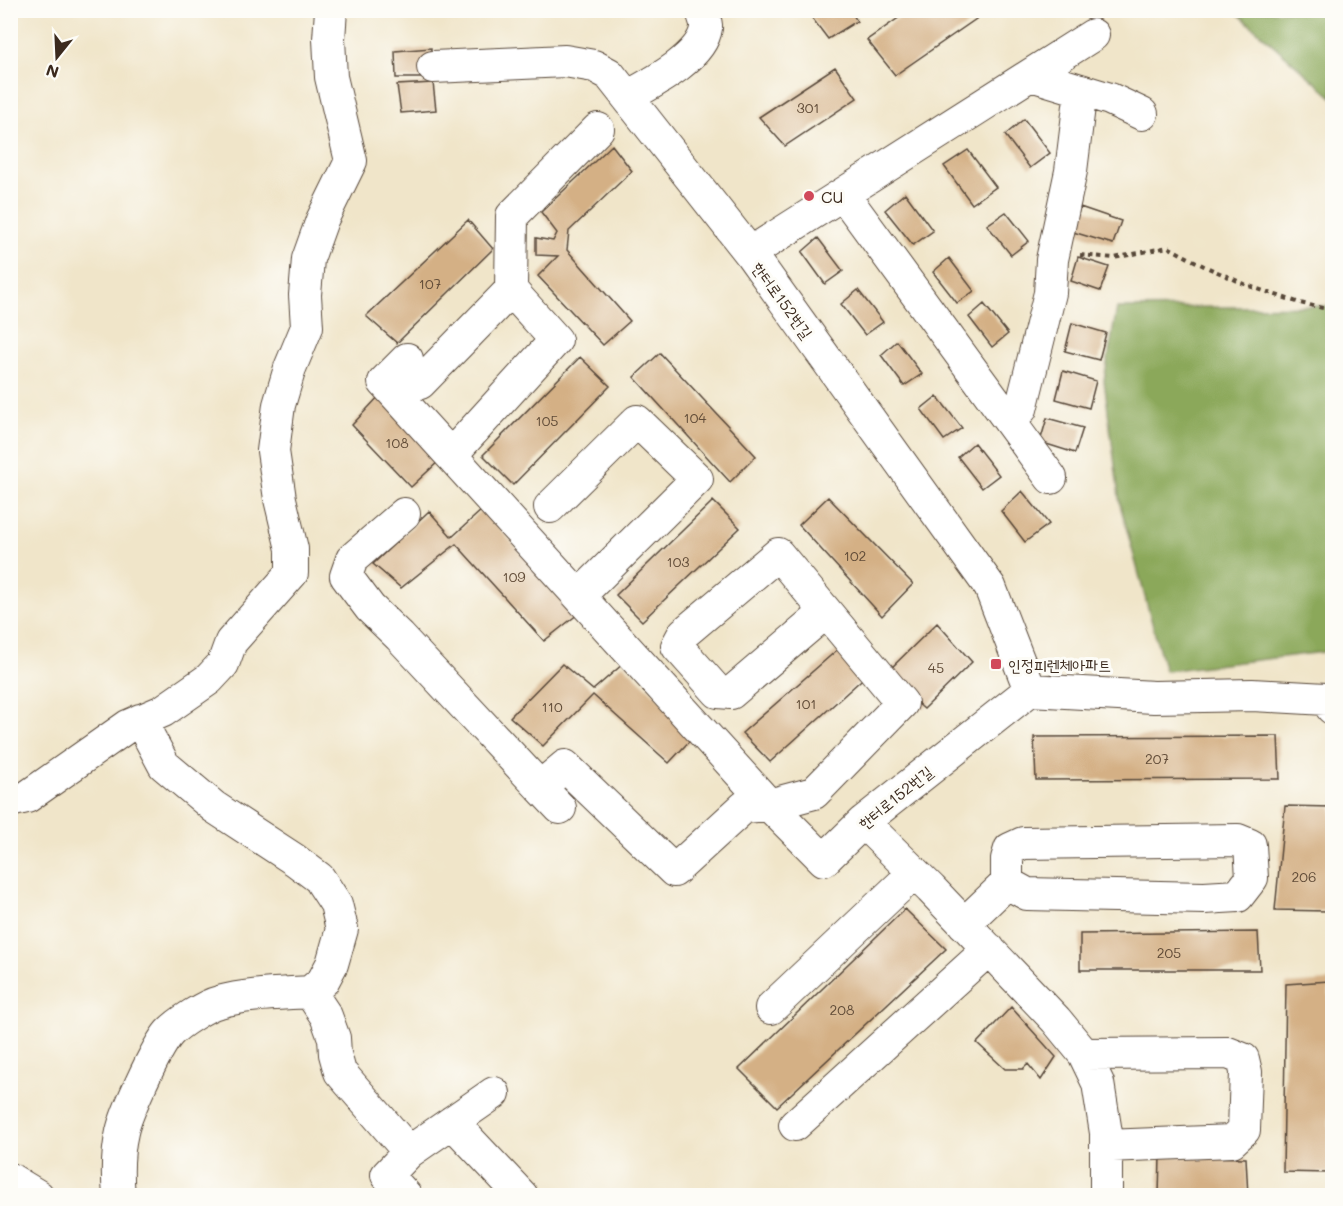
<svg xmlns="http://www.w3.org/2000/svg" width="1343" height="1206" font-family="Mali,'Poor Story',sans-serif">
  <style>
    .forest { fill: #8ba85a; stroke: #63693c; stroke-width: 1.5 }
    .building { fill: #d4b085 }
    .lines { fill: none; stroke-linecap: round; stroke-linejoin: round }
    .minor-casing { stroke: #564638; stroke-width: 34 }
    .path { stroke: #564638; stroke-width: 4; stroke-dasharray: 4.5 4.5; stroke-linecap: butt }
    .minor { stroke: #fff; stroke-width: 32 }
    .poi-dot { fill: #d1495b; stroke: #fdfcf7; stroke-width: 2 }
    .labels { text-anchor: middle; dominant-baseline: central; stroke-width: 6; stroke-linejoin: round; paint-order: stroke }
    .number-label { font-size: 14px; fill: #614c38 }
    .poi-label { font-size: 16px; fill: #3b2a1e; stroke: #fdfcf7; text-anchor: start }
    .street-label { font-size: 16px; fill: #3b2a1e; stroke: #fdfcf7 }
  </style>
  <rect width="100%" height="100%" fill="#fdfcf7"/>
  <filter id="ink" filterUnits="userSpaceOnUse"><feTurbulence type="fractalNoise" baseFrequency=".0167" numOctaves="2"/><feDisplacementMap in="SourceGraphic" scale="12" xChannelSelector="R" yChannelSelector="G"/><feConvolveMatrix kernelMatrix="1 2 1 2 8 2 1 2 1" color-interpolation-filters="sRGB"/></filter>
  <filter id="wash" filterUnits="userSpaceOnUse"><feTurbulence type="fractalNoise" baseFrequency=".008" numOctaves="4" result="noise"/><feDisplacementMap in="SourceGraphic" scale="24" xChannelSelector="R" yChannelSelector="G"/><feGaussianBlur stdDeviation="1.35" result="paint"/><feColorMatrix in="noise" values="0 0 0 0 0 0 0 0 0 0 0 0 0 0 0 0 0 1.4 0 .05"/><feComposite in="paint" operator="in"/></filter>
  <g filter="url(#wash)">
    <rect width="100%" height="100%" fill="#f0e5c9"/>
    <path class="forest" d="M 1235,11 L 1332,11 L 1332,97 Z
      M 1332,306 L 1332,651 L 1165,671 L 1120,504 L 1104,380 L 1117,308 Z"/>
    <g id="blocks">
      <path class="building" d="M 806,10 L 850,10 L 857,21 L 828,39 Z
        M 910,10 L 989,10 L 895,75 L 867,40 Z
        M 431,48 L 431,78 L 396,78 L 395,51 Z
        M 835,67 L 857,98 L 785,146 L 759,117 Z
        M 433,83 L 436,110 L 401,113 L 397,85 Z
        M 1024,119 L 1050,153 L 1030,168 L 1005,135 Z
        M 612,145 L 632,171 L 569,231 L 567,250 L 630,321 L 603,345 L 538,276 L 558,256 L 536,255 L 536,238 L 553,241 L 557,233 L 541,212 Z
        M 968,150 L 996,187 L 972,204 L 944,166 Z
        M 905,193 L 933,231 L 913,245 L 885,210 Z
        M 1080,207 L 1121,221 L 1113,244 L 1073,232 Z
        M 1006,212 L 1029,241 L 1011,255 L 987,225 Z
        M 468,220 L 493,249 L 397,343 L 366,316 Z
        M 818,238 L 843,271 L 825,284 L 802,252 Z
        M 1078,257 L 1109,267 L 1100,291 L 1071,281 Z
        M 949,258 L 974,291 L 957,303 L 933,272 Z
        M 858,290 L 883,322 L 865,335 L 841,304 Z
        M 984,304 L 1008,334 L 992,347 L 969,317 Z
        M 1072,323 L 1106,333 L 1099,360 L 1065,351 Z
        M 897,341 L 922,374 L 904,386 L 881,355 Z
        M 660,353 L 756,456 L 730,482 L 634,377 Z
        M 580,357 L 610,386 L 513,485 L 483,455 Z
        M 1063,371 L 1096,381 L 1089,408 L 1056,399 Z
        M 381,394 L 441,459 L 411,487 L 352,425 Z
        M 937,396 L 962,428 L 944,440 L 921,409 Z
        M 1047,418 L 1083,428 L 1075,453 L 1040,442 Z
        M 974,443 L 999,475 L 982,488 L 958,457 Z
        M 1022,491 L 1049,524 L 1025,542 L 1001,511 Z
        M 828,497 L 913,584 L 882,616 L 799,525 Z
        M 713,501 L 740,528 L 642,621 L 616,595 Z
        M 482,510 L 578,614 L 544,641 L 456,544 L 401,588 L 373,564 L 429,511 L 452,537 Z
        M 937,623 L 972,662 L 924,709 L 885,674 Z
        M 845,643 L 869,673 L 770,762 L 742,733 Z
        M 562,664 L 593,690 L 623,664 L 696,734 L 669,763 L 593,695 L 543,746 L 510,717 Z
        M 1278,736 L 1280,779 L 1036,780 L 1034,737 Z
        M 1285,806 L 1332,807 L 1332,842 L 1328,911 L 1275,910 Z
        M 905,909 L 946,949 L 777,1107 L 739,1069 Z
        M 1258,932 L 1260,970 L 1080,970 L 1080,934 Z
        M 1329,981 L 1329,1173 L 1283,1172 L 1286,984 Z
        M 1011,1007 L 1056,1057 L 1041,1080 L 1028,1064 L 1023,1069 L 1005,1069 L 977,1043 Z
        M 1160,1156 L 1246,1158 L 1248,1196 L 1159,1195 Z"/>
    </g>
  </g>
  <g filter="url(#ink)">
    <use href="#blocks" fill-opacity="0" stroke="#564638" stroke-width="1.5"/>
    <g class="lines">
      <defs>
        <path id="minor" d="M 433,67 L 565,61 L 594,66 L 609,74 L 750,253 L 990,587 L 1030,690
          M 1031,75 L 1110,99 L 1142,114
          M 627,97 C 650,84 702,58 706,28 C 707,23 703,16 702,10
          M 843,194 L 1051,478
          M 750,253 L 1093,35
          M 511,290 L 512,216 L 598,129
          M 407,359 L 384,382 L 769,805 L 824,860 L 863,822 L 1030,690 L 1154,697 L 1252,695 L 1326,699 L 1332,708
          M 420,383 L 511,290 L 556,340 L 451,455
          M 1009,419 L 1021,409 L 1050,293 L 1052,260 L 1071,171 L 1081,90
          M 550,507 L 637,421 L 697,479 L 579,596
          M 404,514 L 352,559 L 346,576 L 370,608 L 400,637 L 540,787
          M 140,720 L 164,765 L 214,807 L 295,860 L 319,878 L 336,904 L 342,929 L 332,964 L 323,981 L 310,992 L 326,1016 L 334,1038 L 335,1054 L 340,1072 L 409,1152 L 387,1175 L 406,1196
          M 10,801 L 27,797 L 128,726 L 163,711 L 209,679 L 223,664 L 231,642 L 292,573 L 292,549 L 280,499 L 273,451 L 279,405 L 290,368 L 307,327 L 305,295 L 308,259 L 322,220 L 351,161 L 331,77 L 329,39 L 331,10
          M 560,808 L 540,787 L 565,766 L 674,871 L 744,807 L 769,805 L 814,793 L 902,703 L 778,554 L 684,633 L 677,646 L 718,692 L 731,693 L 826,612
          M 863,822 L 931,889 L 1056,1020 L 1084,1054 L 1098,1083 L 1106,1133 L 1106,1196
          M 964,924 L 1007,883 L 1007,859 L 1010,849 L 1023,843 L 1238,840 L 1250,845 L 1252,878 L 1238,896 L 1204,898 L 1027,894 L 1007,883
          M 771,1008 L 914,873
          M 1084,1054 L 1228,1053 L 1243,1059 L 1246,1072 L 1244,1130 L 1232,1141 L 1106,1146
          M 452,1122 L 522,1196
          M 795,1125 L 989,949
          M 409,1152 L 494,1093
          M 10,1179 L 38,1196
          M 119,1196 C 117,1174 117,1153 122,1132 C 126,1113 156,1048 169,1033 C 178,1023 206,1005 219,1002 C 248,994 280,994 310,992"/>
      </defs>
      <use href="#minor" class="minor-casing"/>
      <path class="path" d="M 1080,255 L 1114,258 L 1168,247 L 1204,266 L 1249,286 L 1300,303 L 1332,310"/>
      <use href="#minor" class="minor"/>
    </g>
  </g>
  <g class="poi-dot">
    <circle cx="809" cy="196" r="6"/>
    <rect x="990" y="658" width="12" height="12" rx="3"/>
  </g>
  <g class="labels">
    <g class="number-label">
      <text x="808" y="107">301</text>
      <text x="430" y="283">107</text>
      <text x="695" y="417">104</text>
      <text x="547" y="420">105</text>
      <text x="397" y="442">108</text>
      <text x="855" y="555">102</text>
      <text x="678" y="561">103</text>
      <text x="514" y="576">109</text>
      <text x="936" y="667">45</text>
      <text x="806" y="703">101</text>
      <text x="552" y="706">110</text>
      <text x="1157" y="758">207</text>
      <text x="1304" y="876">206</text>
      <text x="1169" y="952">205</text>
      <text x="842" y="1009">208</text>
    </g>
    <g class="poi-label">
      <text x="821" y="196">CU</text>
      <text x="1008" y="664">인정피렌체아파트</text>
    </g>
    <g class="street-label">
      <text transform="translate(783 300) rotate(54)">한터로152번길</text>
      <text transform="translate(895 797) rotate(-39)">한터로152번길</text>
    </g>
  </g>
  <rect width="1343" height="1206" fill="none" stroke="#fdfcf7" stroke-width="36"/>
  <g transform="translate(57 57) rotate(198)" stroke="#fdfcf7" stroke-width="4.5" paint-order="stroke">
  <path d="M0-4.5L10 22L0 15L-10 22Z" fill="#3b2a1e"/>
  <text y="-9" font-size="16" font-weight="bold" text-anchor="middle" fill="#3b2a1e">N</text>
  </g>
</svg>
